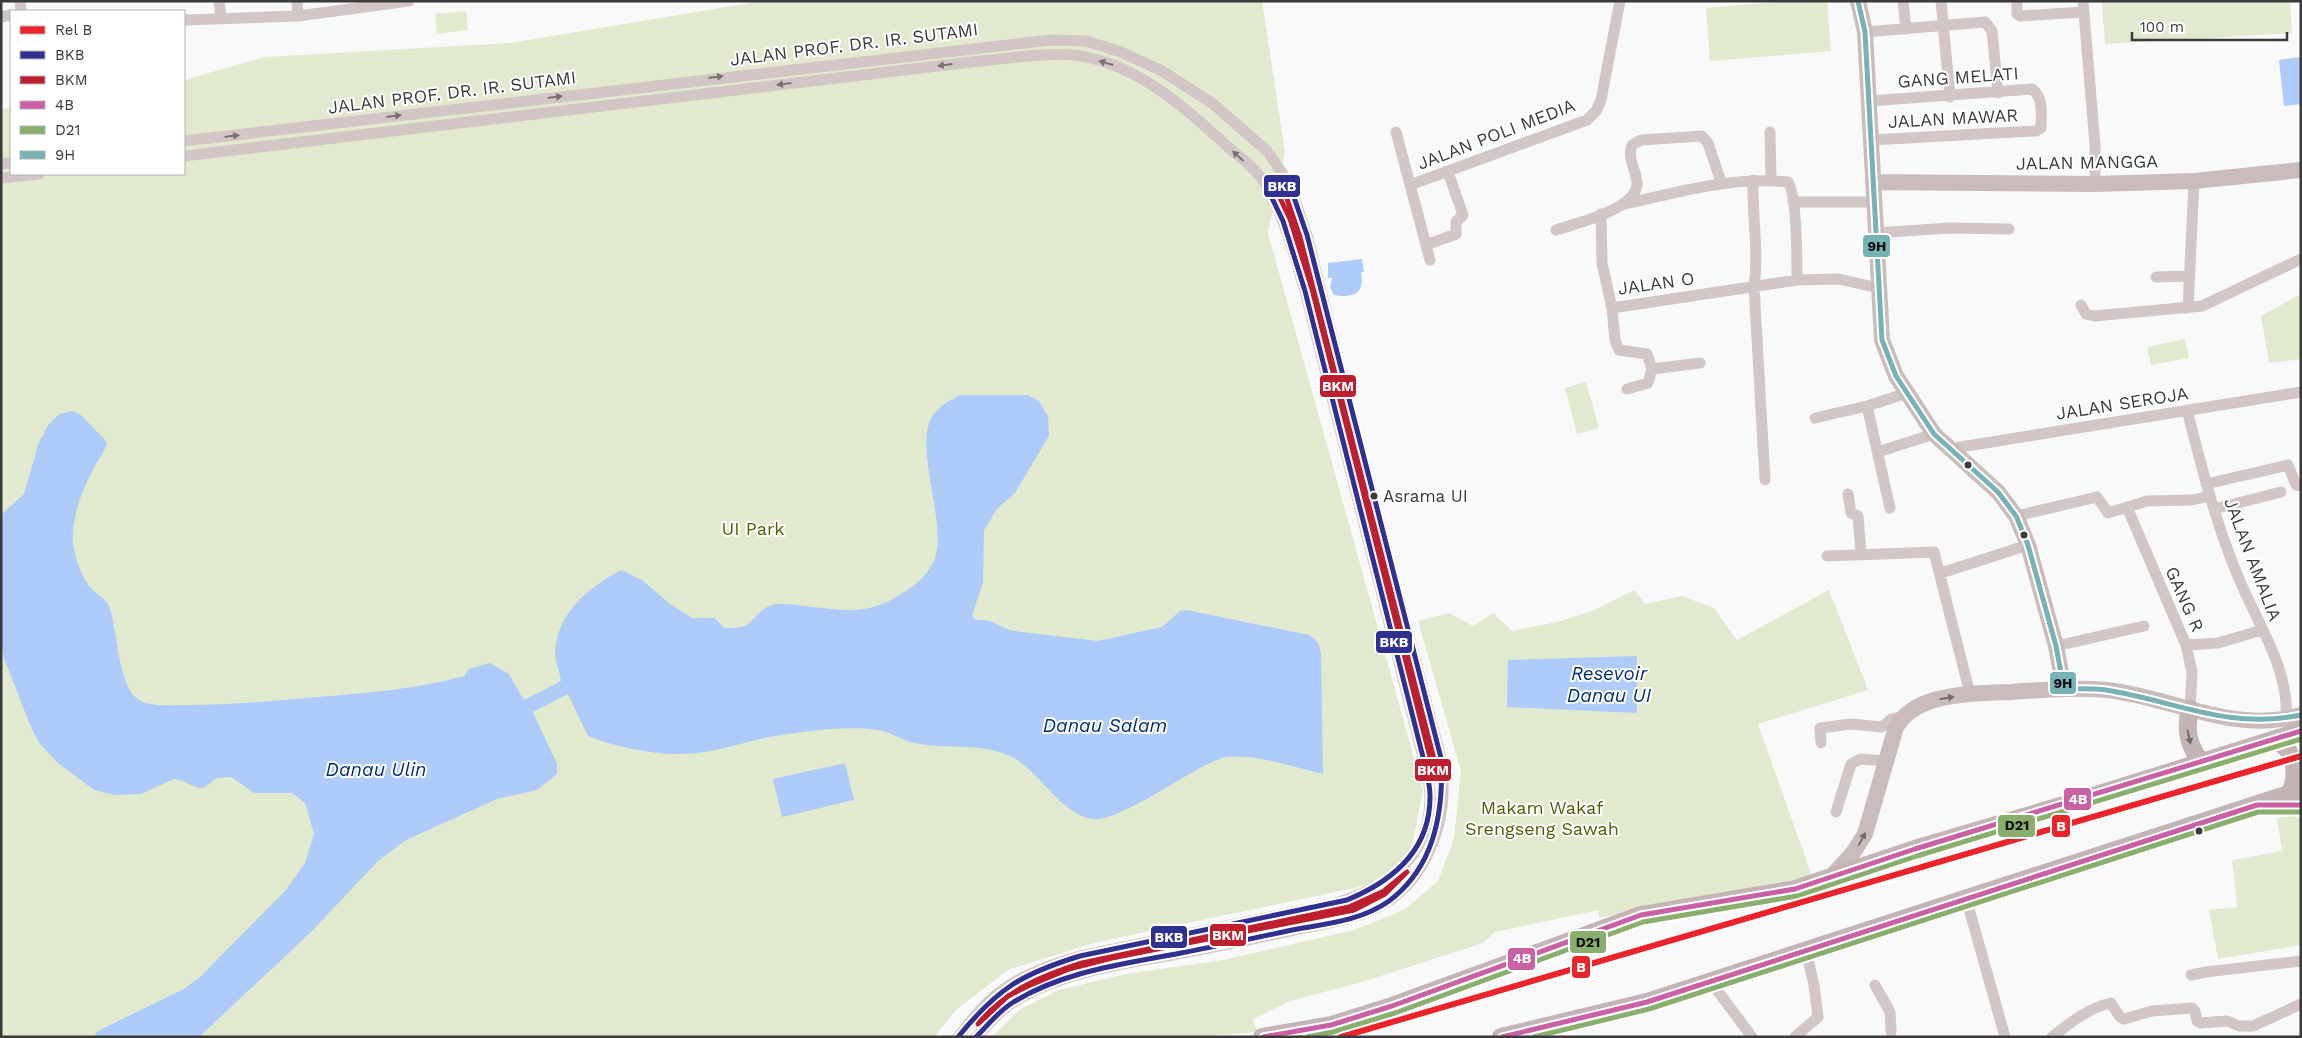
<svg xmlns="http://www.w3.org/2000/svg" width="2302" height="1038" font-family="'Work Sans',sans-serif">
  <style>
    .green { fill: #e1eace }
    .water { fill: #aecbfa }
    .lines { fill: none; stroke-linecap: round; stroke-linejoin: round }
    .street { stroke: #d3c6c6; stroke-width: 11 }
    .secondary { stroke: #cabcbc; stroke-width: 16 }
    .primary { stroke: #c4b4b5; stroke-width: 18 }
    .bus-1-casing { stroke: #fff; stroke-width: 9 }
    .bus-2-casing { stroke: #fff; stroke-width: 9 }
    .bus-3-casing { stroke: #fff; stroke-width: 9 }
    .bus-4-casing { stroke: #fff; stroke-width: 9 }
    .bus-5-casing { stroke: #fff; stroke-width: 9 }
    .bus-1 { stroke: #303092; stroke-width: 5 }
    .bus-2 { stroke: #bd1f2e; stroke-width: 5 }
    .bus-3 { stroke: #cb60a4; stroke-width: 5 }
    .bus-4 { stroke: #8aaf6c; stroke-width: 5 }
    .bus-5 { stroke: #76b2b6; stroke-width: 5 }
    .rail-1-casing { stroke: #fff; stroke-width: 10 }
    .rail-1 { stroke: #ec2329; stroke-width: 6 }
    .oneway { fill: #787373 }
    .oneway2 { fill: #746f6f }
    .oneway3 { fill: #726b6c }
    .bus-dot { fill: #3b3b3c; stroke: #fff; stroke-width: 2 }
    .labels { text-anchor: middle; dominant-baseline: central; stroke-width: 4; stroke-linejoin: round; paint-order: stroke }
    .bus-label { font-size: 17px; fill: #3b3b3c; stroke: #fff; text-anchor: start }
    .street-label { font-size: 18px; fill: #3b3b3c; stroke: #fff }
    .park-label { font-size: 18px; fill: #4d6003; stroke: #fff }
    .water-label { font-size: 19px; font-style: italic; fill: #002d78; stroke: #fff }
    .line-badge { stroke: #fff; stroke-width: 2 }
    .badge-label { font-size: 14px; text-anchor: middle; font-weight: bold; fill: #fff }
    .pale-badge-label { font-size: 14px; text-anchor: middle; font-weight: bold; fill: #111 }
  </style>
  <rect width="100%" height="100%" fill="#f9f9fa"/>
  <path class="green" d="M 762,1 L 1262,1 L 1285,152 L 1268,233 L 1423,790 L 1406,877 L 1094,943 L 1008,970 L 957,1009 L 934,1037 L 1,1037 L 1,109 L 11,108 L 11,174 L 184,174 L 184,80 L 265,57 L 510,43 Z
    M 1789,1 L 1827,1 L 1831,51 L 1710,61 L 1706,8 Z
    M 2102,1 L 2290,1 L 2292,33 L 2105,44 Z
    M 466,11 L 468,30 L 437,34 L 435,14 Z
    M 2301,294 L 2301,359 L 2269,363 L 2261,316 Z
    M 2185,339 L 2189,358 L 2151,365 L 2147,347 Z
    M 1586,382 L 1599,428 L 1577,434 L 1565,388 Z
    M 1635,590 L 1645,604 L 1682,596 L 1714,608 L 1737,640 L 1829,590 L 1868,690 L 1758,724 L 1812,876 L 1599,918 L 1599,910 L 1495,932 L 1483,943 L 1362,982 L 1290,1001 L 1253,1019 L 1257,1032 L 1200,1037 L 992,1037 L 1019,1010 L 1059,990 L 1126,974 L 1223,960 L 1354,930 L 1404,910 L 1438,881 L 1454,838 L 1461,771 L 1418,621 L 1449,613 L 1473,626 L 1493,613 L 1512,631 L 1557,622 L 1592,611 Z
    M 2301,814 L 2301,945 L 2218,959 L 2209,910 L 2237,907 L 2232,860 L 2282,851 L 2277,818 Z"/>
  <path class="water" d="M 2301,57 L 2301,104 L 2284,106 L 2279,60 Z
    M 1362,259 L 1364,272 L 1361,272 C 1365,294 1354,298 1334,295 L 1330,287 L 1332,278 L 1328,278 L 1328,263 Z
    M 960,395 L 1028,395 L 1039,401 L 1048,417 L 1049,436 L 1015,493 L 996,510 L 984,531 L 983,582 L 972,616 L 976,620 C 990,618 1000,627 1013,631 L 1098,641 L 1162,627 L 1180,611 L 1187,610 L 1309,635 L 1318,642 L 1321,654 L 1323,774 C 1296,768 1246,750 1219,759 C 1193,768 1116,824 1092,819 C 1061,814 1040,772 1012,757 C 983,742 946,750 915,743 C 903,741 891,732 878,730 C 848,725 796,732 765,738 C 737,744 709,754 680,754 C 654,755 612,746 588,736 L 568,694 L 533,712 L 557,764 L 557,774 L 537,790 L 497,799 L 406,840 L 378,861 L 311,932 L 199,1037 L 97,1037 L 95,1033 L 102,1029 L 184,989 L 200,977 L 285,891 L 305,863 L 314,834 L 305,803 L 292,793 L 254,793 L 231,777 L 217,778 L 204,788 C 192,788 185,780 174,779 L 141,794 L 115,795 L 94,790 L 58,763 L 39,743 L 30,725 L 4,658 L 1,642 L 1,515 L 24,494 L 39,442 L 49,424 L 59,414 L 72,411 L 81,415 L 107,442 C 105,452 100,457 95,466 C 84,487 74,509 73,534 C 72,549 80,575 90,587 C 96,594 105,598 109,606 C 118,628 117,689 141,701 C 154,707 172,705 186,705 C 231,705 274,701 318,697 C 367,693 417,689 464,676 L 469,669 L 490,663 L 509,674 L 524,700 L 561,681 C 560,671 554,660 555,651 C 558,611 589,588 621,570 L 642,580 L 670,604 L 692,618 L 715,618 L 724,628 C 731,628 741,628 747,625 C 755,619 760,609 770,606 C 780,602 794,605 804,606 C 845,610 866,617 903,593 C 915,585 927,576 934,561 C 949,526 912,446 933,415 C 940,405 950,401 960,395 Z
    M 1637,656 L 1637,713 L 1507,707 L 1508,660 Z
    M 845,763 L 854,800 L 782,817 L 773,779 Z"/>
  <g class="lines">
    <path class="street" d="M 20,1 L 21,11
      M 219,1 L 221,17
      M 297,1 L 298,16
      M 1903,1 L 1906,29
      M 1941,1 L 1950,97
      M 2017,1 L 2017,14 L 2020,16 L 2084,12
      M 2083,1 L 2095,145 L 2095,184
      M 1,17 L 11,15
      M 184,20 L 298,16 L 409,1
      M 1865,32 L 1985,22 L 1992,31 L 1998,93
      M 1869,101 L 2032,89 C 2044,98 2041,114 2041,128 L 2036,131 L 1871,140
      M 1396,132 L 1430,260
      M 1770,132 L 1771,180
      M 184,141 L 1050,40 L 1086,41 L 1121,52 L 1162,71 L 1212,103 L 1267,151 L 1289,183 L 1307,235 L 1363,460 L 1433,728 C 1438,746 1443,764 1443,783 C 1445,826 1425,878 1387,902 C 1358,920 1323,924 1290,931 C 1253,939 1216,947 1178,954 C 1122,964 1061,972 1012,1003 C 998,1012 988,1025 976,1037
      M 184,156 L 963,63 C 996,60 1049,51 1081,56 C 1138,65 1187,109 1228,147 C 1241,158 1257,169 1265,184 C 1285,218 1294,255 1305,291 L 1424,761 C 1426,773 1431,787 1430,799 C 1429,862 1383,890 1328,905 L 1080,956 C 1046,966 1014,977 988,1002 C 977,1012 968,1025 958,1037
      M 1,164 L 11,163
      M 1,178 L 39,174
      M 1753,180 C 1752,216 1759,251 1754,286 L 1765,480
      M 1410,185 L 1587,120 L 1596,111 L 1601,100 L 1620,1
      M 1793,202 L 1874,202
      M 1625,204 C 1679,192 1732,176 1788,182 C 1797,194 1797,261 1797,280
      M 1601,214 L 1602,263 L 1612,308 L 1615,340 L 1619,350 L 1647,354 L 1652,369 L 1648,383 L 1627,389
      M 1556,230 C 1577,223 1638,209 1637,183 C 1636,170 1627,158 1632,145 L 1641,140 L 1702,136 L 1708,143 L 1721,182
      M 1875,233 L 1950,228 L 2009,229
      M 1426,245 L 1456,234 L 1456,222 L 1463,215 L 1448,172
      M 2156,277 L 2190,276
      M 2081,305 L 2086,314 L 2094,316 L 2202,306 L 2301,259
      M 1612,308 L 1797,280 L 1839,279 L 1878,288
      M 2188,308 L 2194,181
      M 1652,369 L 1700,363
      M 1867,406 L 1890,508
      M 2187,410 C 2201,465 2215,521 2237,574 C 2255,620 2290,668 2286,719
      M 1815,418 L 1867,406 L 1907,393
      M 1948,449 L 2301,392
      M 1884,450 L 1934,434
      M 2206,484 L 2288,465 L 2296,485 L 2301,486
      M 1848,494 L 1851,513 L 1858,516 L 1861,554
      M 2127,507 L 2186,645 L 2192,672 L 2190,709
      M 2214,509 L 2281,492
      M 2016,516 L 2097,497 L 2108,513 L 2147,501 L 2192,500 L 2210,496
      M 1827,556 L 1934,552 L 1970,694
      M 1941,573 L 2028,545
      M 2186,645 L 2218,643 L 2262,630
      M 2056,646 L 2144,626
      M 1821,743 L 1820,728 L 1851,724 L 1882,727 L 1891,719 L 1903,717
      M 1836,812 L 1851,764 L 1860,759 L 1886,761
      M 1966,898 L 2005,1037
      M 2191,975 L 2206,972 L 2301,961
      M 1711,982 L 1752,1037
      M 1875,985 L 1890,1012 L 1891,1032
      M 1795,1037 L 1818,1017 L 1814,985 L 1806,951
      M 2052,1037 C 2070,1023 2088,1008 2111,1003 L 2120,1017 L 2124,1019 L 2152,1011 L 2192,1008 L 2195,1011 L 2197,1021 L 2201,1023 L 2227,1021 L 2239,1026 L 2253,1026 L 2301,1004"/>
    <path class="secondary" d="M 1858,1 L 1865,32 L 1882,340 L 1896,376 L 1934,434 L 1998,492 L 2016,516 L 2028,545 L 2056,646 L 2064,689
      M 1873,182 L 2095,184 L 2194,181 L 2301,170
      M 2261,805 L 2301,805
      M 1831,877 L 1853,853 L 1865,834 L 1896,727 C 1903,715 1915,707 1928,702 C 1954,693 1985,693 2011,692 C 2043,690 2075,687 2107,690 C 2172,697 2234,735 2301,715"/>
    <path class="primary" d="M 2190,709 C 2185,729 2188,745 2201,762
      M 2270,741 C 2295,742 2300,777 2289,794
      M 1262,1037 L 1331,1025 L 1392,1006 L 1641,915 L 1795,889 L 1915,849 L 2071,803 L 2301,731
      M 1501,1037 L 1647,1002 L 2301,790"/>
    <defs>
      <path id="bus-1" d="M 958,1037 C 997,989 1021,974 1080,956 L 1347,900 C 1393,881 1431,849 1430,795 C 1430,784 1426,772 1424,761 L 1305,291 L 1283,221 L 1269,192 L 1289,183 L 1307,235 L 1441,758 C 1444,811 1435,867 1389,901 C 1361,921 1325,924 1292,930 C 1255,938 1218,946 1181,953 C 1124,964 1063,971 1012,1003 C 998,1012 988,1025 976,1037"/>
      <path id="bus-2" d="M 1285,193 L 1300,237 L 1434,759 L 1434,773 L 1312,289 L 1290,219 L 1279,196 Z
        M 1407,872 L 1385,894 L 1354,910 L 1112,958 L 1069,969 L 1028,986 L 1008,996 L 978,1024 C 1005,991 1041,976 1082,963 L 1349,907 L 1384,891 Z"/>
      <path id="bus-3" d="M 1263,1037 L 1331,1025 L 1392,1006 L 1641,915 L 1795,889 L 1915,849 L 2301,731
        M 1502,1037 L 1647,1002 L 2257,805 L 2301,805"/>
      <path id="bus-4" d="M 1307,1037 L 1333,1032 L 1395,1013 L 1643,922 L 1797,896 L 1917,856 L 2301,739
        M 1534,1037 L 1649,1009 L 2258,812 L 2301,812"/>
      <path id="bus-5" d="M 1858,1 L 1865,32 L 1882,340 L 1896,376 L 1934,434 L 1998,492 L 2016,516 L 2028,545 L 2056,646 L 2064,689 C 2078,689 2092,688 2106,690 C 2176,701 2227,730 2301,715"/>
    </defs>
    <use href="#bus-1" class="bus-1-casing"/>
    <use href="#bus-2" class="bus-2-casing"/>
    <use href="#bus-3" class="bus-3-casing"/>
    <use href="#bus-4" class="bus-4-casing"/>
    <use href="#bus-5" class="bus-5-casing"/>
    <use href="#bus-1" class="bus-1"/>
    <use href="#bus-2" class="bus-2"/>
    <use href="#bus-3" class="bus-3"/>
    <use href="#bus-4" class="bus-4"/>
    <use href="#bus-5" class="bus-5"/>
    <defs>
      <path id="rail-1" d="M 1341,1037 L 2301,756"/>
    </defs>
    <use href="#rail-1" class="rail-1-casing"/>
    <use href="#rail-1" class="rail-1"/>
  </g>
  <defs><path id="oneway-solid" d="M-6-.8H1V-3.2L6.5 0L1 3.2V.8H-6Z" transform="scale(1.25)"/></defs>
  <g class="oneway">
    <use href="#oneway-solid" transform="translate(1106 63) rotate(-164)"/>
    <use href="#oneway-solid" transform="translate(945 65) rotate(173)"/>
    <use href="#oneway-solid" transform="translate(716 77) rotate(-7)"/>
    <use href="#oneway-solid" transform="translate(784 84) rotate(173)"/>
    <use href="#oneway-solid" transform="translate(555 97) rotate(-7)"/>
    <use href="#oneway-solid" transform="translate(394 116) rotate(-7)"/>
    <use href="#oneway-solid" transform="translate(232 136) rotate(-7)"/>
    <use href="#oneway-solid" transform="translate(1238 156) rotate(-138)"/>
  </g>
  <g class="oneway2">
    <use href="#oneway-solid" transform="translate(1947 698) rotate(-10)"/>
    <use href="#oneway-solid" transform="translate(1862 839) rotate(-62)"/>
  </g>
  <use class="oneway3" href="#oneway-solid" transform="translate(2189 737) rotate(78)"/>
  <g class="bus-dot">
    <circle cx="1968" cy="465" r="4.5"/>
    <circle cx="1374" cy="496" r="4.5"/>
    <circle cx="2024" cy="535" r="4.5"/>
    <circle cx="2199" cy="831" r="4.5"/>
  </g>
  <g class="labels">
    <g class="bus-label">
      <text x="1383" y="496">Asrama UI</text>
    </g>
    <g class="street-label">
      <text transform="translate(854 44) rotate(-7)">JALAN PROF. DR. IR. SUTAMI</text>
      <text transform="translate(1958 77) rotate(-4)">GANG MELATI</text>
      <text transform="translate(452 92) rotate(-7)">JALAN PROF. DR. IR. SUTAMI</text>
      <text transform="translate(1953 118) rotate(-3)">JALAN MAWAR</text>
      <text transform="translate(1496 134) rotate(-21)">JALAN POLI MEDIA</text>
      <text transform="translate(2087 162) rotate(-1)">JALAN MANGGA</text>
      <text transform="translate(1656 283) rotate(-8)">JALAN O</text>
      <text transform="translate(2122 403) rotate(-9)">JALAN SEROJA</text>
      <text transform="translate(2253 559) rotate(69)">JALAN AMALIA</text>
      <text transform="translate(2185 599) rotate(66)">GANG R</text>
    </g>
    <g class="park-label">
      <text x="753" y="528">UI Park</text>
      <text x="1542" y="807">Makam Wakaf<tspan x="1542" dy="21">Srengseng Sawah</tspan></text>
    </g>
    <g class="water-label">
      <text x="1609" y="673">Resevoir<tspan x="1609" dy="22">Danau UI</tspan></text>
      <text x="1105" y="725">Danau Salam</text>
      <text x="376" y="769">Danau Ulin</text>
    </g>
  </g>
  <g class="line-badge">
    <rect x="1263" y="174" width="38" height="24" rx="5" fill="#303092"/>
    <rect x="1862" y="234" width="29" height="24" rx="5" fill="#76b2b6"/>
    <rect x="1319" y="374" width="38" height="24" rx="5" fill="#bd1f2e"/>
    <rect x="1375" y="630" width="38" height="24" rx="5" fill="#303092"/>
    <rect x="2049" y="671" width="28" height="24" rx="5" fill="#76b2b6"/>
    <rect x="1414" y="758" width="38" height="24" rx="5" fill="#bd1f2e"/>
    <rect x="2063" y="787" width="29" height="24" rx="5" fill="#cb60a4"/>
    <rect x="1997" y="814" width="39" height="24" rx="5" fill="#8aaf6c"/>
    <rect x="2051" y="814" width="20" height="24" rx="5" fill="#ec2329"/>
    <rect x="1209" y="923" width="38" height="24" rx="5" fill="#bd1f2e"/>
    <rect x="1150" y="925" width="38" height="24" rx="5" fill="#303092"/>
    <rect x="1569" y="930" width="38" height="24" rx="5" fill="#8aaf6c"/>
    <rect x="1507" y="947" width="29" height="24" rx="5" fill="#cb60a4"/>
    <rect x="1571" y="955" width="20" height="24" rx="5" fill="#ec2329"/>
  </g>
  <g class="badge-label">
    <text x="1282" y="191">BKB</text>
    <text x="1338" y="391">BKM</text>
    <text x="1394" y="647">BKB</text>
    <text x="1433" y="775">BKM</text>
    <text x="2078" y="804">4B</text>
    <text x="2061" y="831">B</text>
    <text x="1228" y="940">BKM</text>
    <text x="1169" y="942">BKB</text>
    <text x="1522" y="963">4B</text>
    <text x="1581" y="972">B</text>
  </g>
  <g class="pale-badge-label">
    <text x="1877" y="251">9H</text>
    <text x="2063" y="688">9H</text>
    <text x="2017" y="830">D21</text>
    <text x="1588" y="947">D21</text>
  </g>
  <rect width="2302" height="1038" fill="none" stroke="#3b3b3c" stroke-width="5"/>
  <rect x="10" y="10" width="175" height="165" fill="#ffffff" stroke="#b1b1b1"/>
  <rect x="20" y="26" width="25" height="8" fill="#ec2329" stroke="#b1b1b1"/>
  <text x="55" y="35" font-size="15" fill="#3b3b3c">Rel B</text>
  <rect x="20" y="51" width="25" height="8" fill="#303092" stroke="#b1b1b1"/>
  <text x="55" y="60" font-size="15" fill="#3b3b3c">BKB</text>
  <rect x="20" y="76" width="25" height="8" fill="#bd1f2e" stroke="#b1b1b1"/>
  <text x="55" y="85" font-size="15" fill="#3b3b3c">BKM</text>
  <rect x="20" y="101" width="25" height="8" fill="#cb60a4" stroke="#b1b1b1"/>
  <text x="55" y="110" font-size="15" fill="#3b3b3c">4B</text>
  <rect x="20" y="126" width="25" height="8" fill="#8aaf6c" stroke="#b1b1b1"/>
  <text x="55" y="135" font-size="15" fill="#3b3b3c">D21</text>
  <rect x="20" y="151" width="25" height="8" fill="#76b2b6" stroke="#b1b1b1"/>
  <text x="55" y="160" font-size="15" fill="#3b3b3c">9H</text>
  <path d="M2132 32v8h155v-8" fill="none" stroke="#3b3b3c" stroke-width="2.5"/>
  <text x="2140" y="32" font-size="15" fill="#3b3b3c" stroke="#ffffff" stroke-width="4" paint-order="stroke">100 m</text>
</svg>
